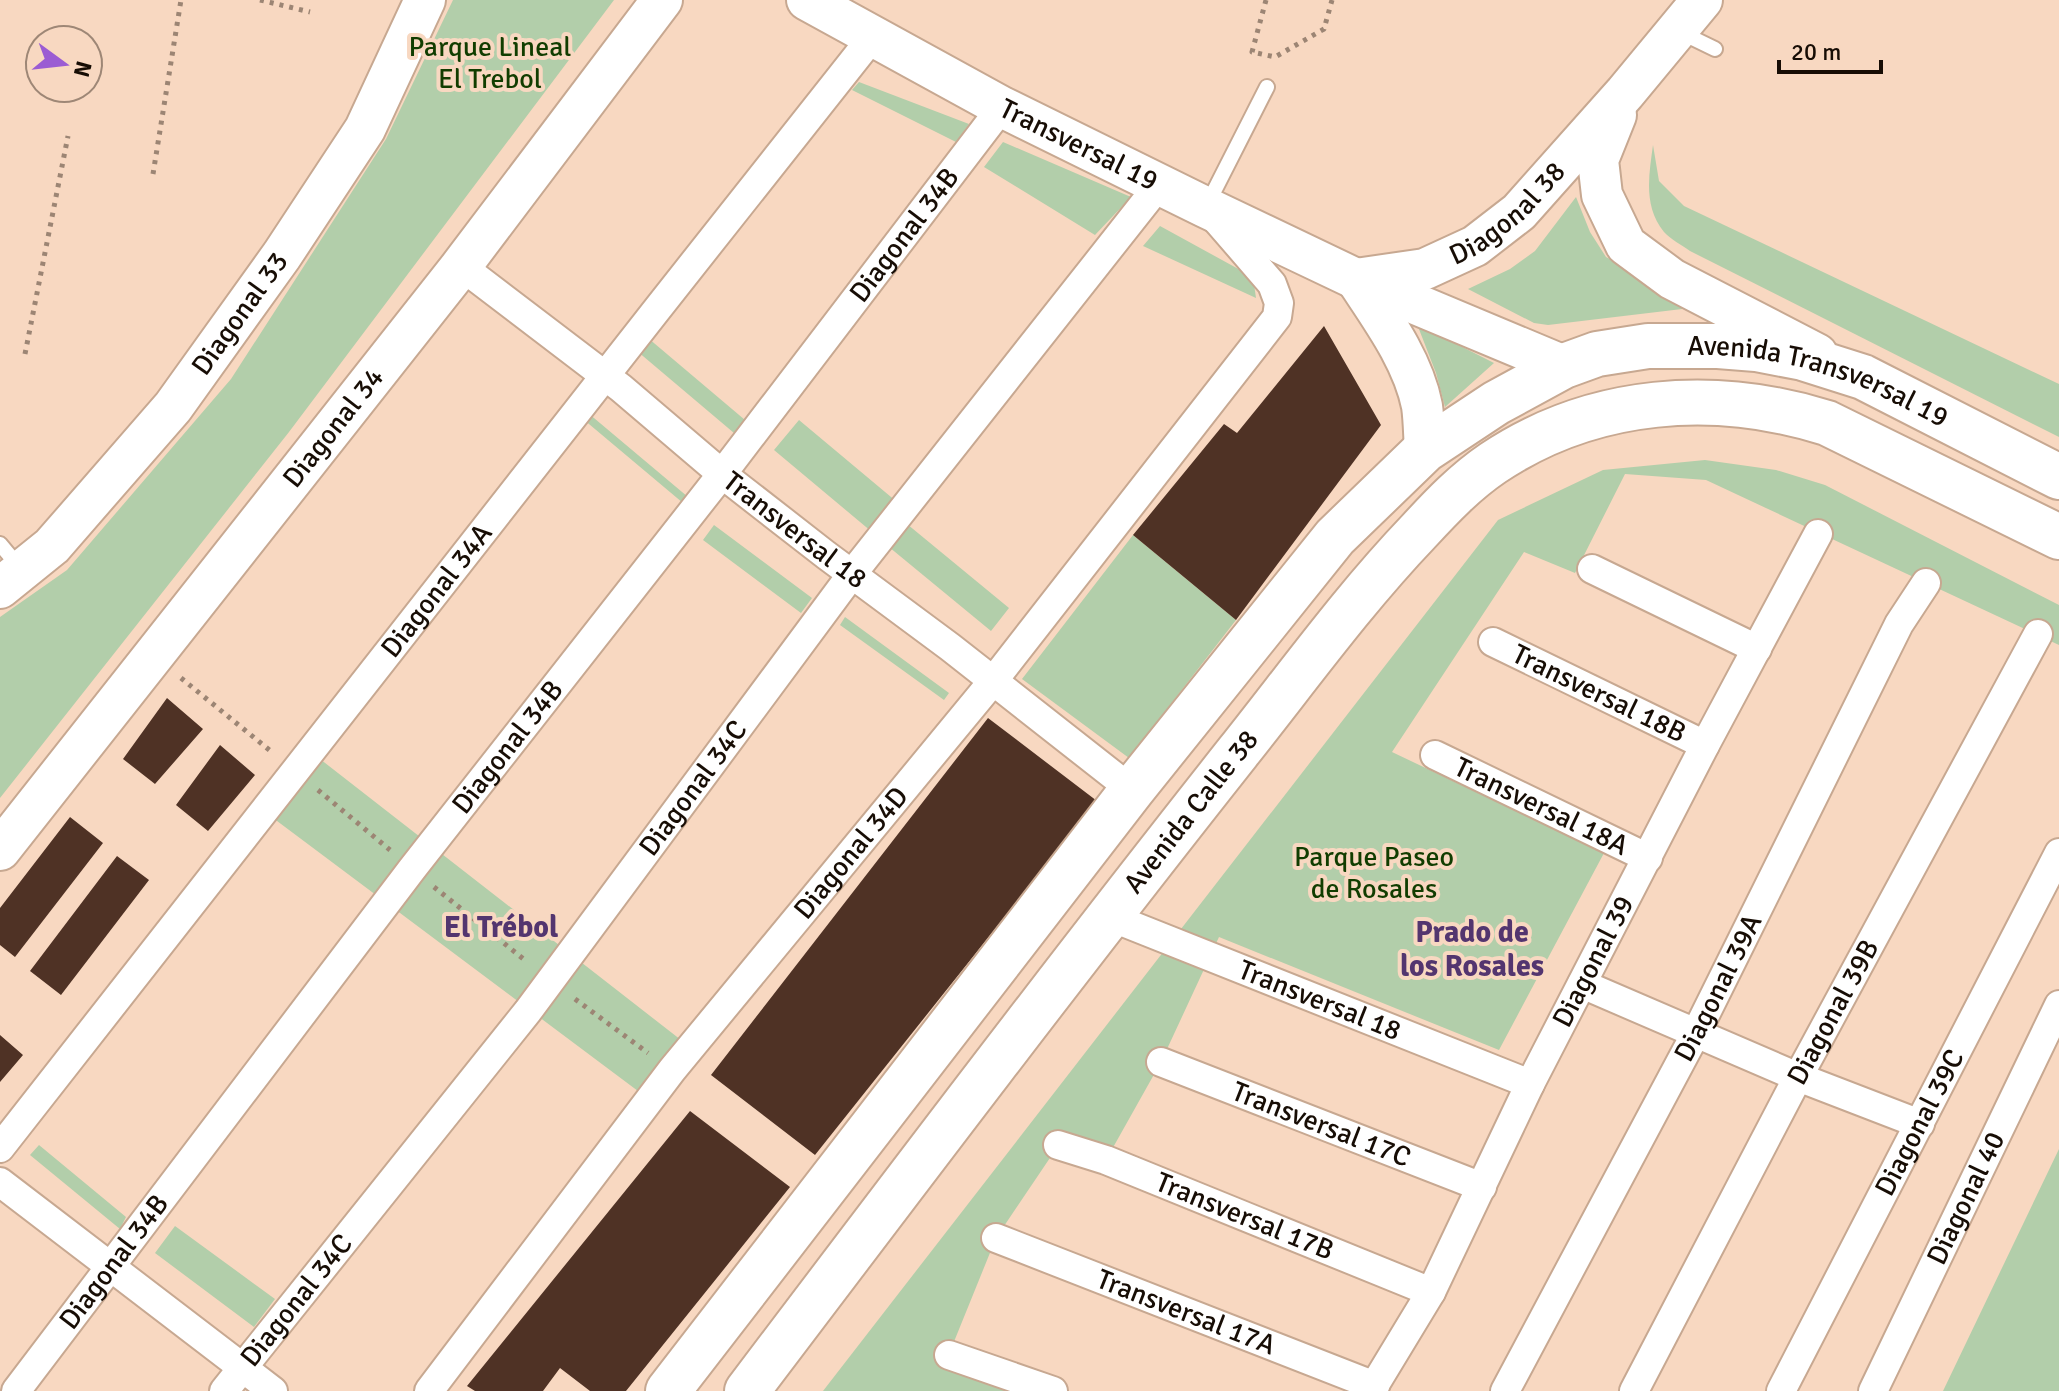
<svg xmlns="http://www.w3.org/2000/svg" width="2059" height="1391" font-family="Signika,sans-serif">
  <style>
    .green { fill: #b2ceaa }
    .building { fill: #4f3225 }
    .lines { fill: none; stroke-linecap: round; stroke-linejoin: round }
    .lane-casing { stroke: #c7a891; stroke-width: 18 }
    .street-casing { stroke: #c7a891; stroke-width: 32 }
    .secondary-casing { stroke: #c7a891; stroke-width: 44 }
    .primary-casing { stroke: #c7a891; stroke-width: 48 }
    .path { stroke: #9c8574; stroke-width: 5; stroke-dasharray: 4 6; stroke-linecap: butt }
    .lane { stroke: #fff; stroke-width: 14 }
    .street { stroke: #fff; stroke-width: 28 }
    .secondary { stroke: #fff; stroke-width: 40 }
    .primary { stroke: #fff; stroke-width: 44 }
    .labels { text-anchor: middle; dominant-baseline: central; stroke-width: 8; stroke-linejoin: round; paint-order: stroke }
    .park-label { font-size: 28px; fill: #113d00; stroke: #f8d8c1 }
    .street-label { font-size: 28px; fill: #170d05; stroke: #f8d8c1 }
    .neighbourhood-label { font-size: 30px; font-weight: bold; fill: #53356f; stroke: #f8d8c1 }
  </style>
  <rect width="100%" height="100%" fill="#f8d8c1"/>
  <path class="green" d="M 453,0 L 614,0 L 289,432 L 0,798 L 0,617 L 67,570 L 231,379 L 386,139 Z
    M 859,82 L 969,124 L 956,142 L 852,90 Z
    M 1003,142 L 1131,197 L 1095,235 L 984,167 Z
    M 1653,145 L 1659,181 L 1684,206 L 2059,384 L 2059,437 L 1690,251 C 1682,245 1670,239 1664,232 C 1643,206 1649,175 1653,145 Z
    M 1576,197 L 1590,232 L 1606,257 L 1699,307 L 1548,325 L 1534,323 L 1468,289 L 1510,269 L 1535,251 Z
    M 1160,226 L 1253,277 L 1256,298 L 1143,246 Z
    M 1417,324 L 1494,363 L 1445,407 L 1436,373 Z
    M 648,338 L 745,420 L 734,433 L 637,351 Z
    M 588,413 L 688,497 L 683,503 L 583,419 Z
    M 799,420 L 897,502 L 872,532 L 774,450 Z
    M 1705,460 L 1776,470 L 1825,485 L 2059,605 L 2059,645 L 1706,480 L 1625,474 L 1575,573 L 1524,552 L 1392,752 L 1604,853 L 1499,1050 L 1219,937 L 1161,1062 L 1106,1160 L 1058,1146 L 996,1238 L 949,1354 L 1019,1391 L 823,1391 L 1498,520 L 1603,470 Z
    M 907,524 L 1009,608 L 991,631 L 889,547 Z
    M 714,525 L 812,598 L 801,613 L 703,540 Z
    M 1133,535 L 1236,620 L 1129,758 L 1022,679 Z
    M 845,617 L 949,693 L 944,700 L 840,625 Z
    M 311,752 L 690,1047 L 650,1100 L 265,812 Z
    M 39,1145 L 126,1217 L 120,1229 L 30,1155 Z
    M 2059,1149 L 2059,1391 L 1943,1391 Z
    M 175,1226 L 275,1299 L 254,1327 L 155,1253 Z"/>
  <path class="building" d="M 1324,326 L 1381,425 L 1236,620 L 1133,535 L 1224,424 L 1237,433 Z
    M 167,698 L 203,729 L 155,784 L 123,759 Z
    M 988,718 L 1097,801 L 815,1155 L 711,1075 Z
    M 220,745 L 255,775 L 208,831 L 176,805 Z
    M 70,817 L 103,843 L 15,957 L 0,945 L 0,908 Z
    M 117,856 L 149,880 L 61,995 L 30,971 Z
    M 0,1035 L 23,1055 L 0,1082 Z
    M 690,1111 L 790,1187 L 626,1391 L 590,1391 L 560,1368 L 543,1391 L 475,1391 L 467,1386 Z"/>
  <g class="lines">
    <defs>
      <path id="lane" d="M 1680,32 L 1715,49
        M 1206,207 L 1267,87
        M 0,544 L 20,568"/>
      <g id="street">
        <path id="s1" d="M 461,266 L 621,388 L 722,474 L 826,555 L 950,647 L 1132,790"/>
        <path d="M 1592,569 L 1757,649"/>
        <path id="s2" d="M 1493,642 L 1705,745"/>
        <path id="s3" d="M 1435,755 L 1648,858"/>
        <path id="s4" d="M 1108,916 L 1530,1084"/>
        <path d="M 1582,984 L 1798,1077 L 1920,1124"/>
        <path id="s5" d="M 1161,1062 L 1482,1187"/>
        <path id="s6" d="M 1058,1145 L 1106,1160 L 1431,1292"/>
        <path id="s7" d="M 0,1148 C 292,778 580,404 874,35"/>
        <path d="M 0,1182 L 273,1391"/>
        <path id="s8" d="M 996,1238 L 1375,1386"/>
        <path d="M 949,1355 L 1053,1391"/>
        <path id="s9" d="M 16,1391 L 412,869 L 722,474 L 1002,107"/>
        <path id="s10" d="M 224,1391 L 528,1011 L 852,574 L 1159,185"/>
        <path id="s11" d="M 429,1391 L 672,1070 L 993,681 L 1277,317 L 1279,303 L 1272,284 L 1215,218"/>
        <path id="s12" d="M 1371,1391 L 1431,1292 L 1530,1084 L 1705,745 L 1818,534"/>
        <path id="s13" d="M 1505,1391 L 1696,1033 L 1899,624 L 1926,583"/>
        <path id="s14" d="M 1634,1391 L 1798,1077 L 2038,634"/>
        <path id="s15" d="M 1781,1391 L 2059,853"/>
        <path id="s16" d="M 1873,1391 L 2059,1005"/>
      </g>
      <g id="secondary">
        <path id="s17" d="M 807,0 L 1002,107 L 1205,207 L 1356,279 L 1564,366"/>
        <path d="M 1616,115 L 1598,160 L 1602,195 L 1626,245 L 1672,279 L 1817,354"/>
        <path id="s18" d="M 1356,279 L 1425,269 L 1475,246 L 1519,212 L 1625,93 L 1702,0"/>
        <path d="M 1356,279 C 1381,317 1413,360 1422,406 C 1424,420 1424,436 1425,450"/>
        <path id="s19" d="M 0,588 L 52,546 L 173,407 L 282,255 L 365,129 L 425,0"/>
        <path id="s20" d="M 0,850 L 461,266 L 662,0"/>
      </g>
      <g id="primary">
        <path id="s21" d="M 668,1391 L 1132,790 L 1335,537 L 1425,450 L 1496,403 L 1564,366 L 1597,354 L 1648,346 L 1718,346 L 1756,349 L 1803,358 L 1863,377 L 2059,477"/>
        <path id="s22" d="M 747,1391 C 909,1177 1071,963 1238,752 C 1297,678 1353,600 1419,531 C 1442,506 1465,482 1493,463 C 1593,396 1715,388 1827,423 L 2059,537"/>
      </g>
    </defs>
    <use href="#lane" class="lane-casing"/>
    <use href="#street" class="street-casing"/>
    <use href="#secondary" class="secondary-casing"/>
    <use href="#primary" class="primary-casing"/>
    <path class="path" d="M 260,0 L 310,12
      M 1266,0 L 1252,52 L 1275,57 L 1324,29 L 1332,0
      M 153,174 L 181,0
      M 25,354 L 68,136
      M 181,678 L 273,753
      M 318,790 L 390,850
      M 434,887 L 526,961
      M 575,999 L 648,1053"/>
    <use href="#lane" class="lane"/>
    <use href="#street" class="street"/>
    <use href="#secondary" class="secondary"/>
    <use href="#primary" class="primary"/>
  </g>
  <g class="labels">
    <g class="park-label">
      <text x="490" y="47">Parque Lineal<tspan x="490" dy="32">El Trebol</tspan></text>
      <text x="1374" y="857">Parque Paseo<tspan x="1374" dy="32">de Rosales</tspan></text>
    </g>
    <g class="street-label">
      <text stroke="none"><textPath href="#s17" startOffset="308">Transversal 19</textPath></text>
      <text stroke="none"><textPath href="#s18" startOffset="170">Diagonal 38</textPath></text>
      <text stroke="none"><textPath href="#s9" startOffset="1458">Diagonal 34B</textPath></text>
      <text stroke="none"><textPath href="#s19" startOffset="366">Diagonal 33</textPath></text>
      <text stroke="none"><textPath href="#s21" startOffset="1634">Avenida Transversal 19</textPath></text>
      <text stroke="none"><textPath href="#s20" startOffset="538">Diagonal 34</textPath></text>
      <text stroke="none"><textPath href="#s1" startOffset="426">Transversal 18</textPath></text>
      <text stroke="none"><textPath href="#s7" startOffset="708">Diagonal 34A</textPath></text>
      <text stroke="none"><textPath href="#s2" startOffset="118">Transversal 18B</textPath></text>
      <text stroke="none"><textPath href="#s9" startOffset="810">Diagonal 34B</textPath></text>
      <text stroke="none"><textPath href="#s10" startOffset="764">Diagonal 34C</textPath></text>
      <text stroke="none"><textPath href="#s3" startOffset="118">Transversal 18A</textPath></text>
      <text stroke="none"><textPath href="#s22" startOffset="730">Avenida Calle 38</textPath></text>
      <text stroke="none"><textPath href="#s11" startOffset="684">Diagonal 34D</textPath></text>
      <text stroke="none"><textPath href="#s12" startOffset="484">Diagonal 39</textPath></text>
      <text stroke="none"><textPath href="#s13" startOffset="456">Diagonal 39A</textPath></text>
      <text stroke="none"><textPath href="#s4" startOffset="228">Transversal 18</textPath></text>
      <text stroke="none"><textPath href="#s14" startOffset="428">Diagonal 39B</textPath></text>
      <text stroke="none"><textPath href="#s15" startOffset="302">Diagonal 39C</textPath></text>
      <text stroke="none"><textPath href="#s5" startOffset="172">Transversal 17C</textPath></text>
      <text stroke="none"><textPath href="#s16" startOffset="214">Diagonal 40</textPath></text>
      <text stroke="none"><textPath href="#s6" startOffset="200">Transversal 17B</textPath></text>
      <text stroke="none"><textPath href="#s9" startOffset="162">Diagonal 34B</textPath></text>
      <text stroke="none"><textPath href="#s10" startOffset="116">Diagonal 34C</textPath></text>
      <text stroke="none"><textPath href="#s8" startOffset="204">Transversal 17A</textPath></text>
    </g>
    <g class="neighbourhood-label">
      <text x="501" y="927">El Trébol</text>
      <text x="1472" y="932">Prado de<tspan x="1472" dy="34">los Rosales</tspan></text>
    </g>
  </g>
  <g transform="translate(64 64) rotate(105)"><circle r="38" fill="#f8d8c1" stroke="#9e8776" stroke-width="2"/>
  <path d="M0-6L14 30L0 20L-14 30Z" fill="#9b5cd3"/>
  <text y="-12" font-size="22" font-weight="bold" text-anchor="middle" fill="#170d05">N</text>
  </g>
  <path d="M1779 60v12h102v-12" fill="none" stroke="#170d05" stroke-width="4"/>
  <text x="1791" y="60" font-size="24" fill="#170d05" stroke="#f8d8c1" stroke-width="6" paint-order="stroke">20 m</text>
</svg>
